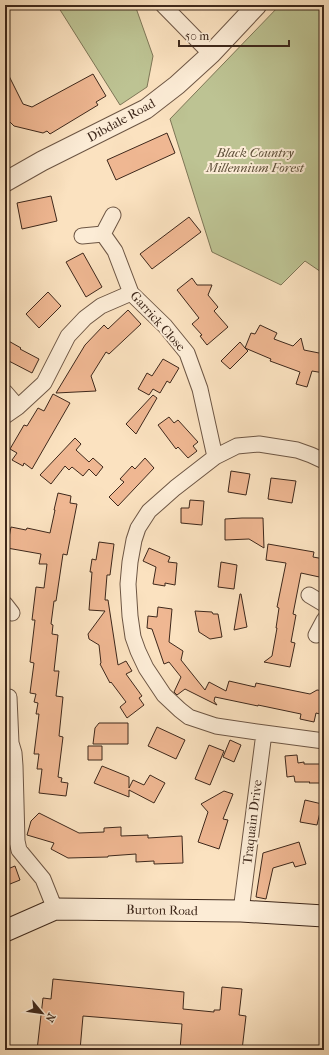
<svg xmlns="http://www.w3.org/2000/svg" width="329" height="1055" font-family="'IM FELL French Canon',serif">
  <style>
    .green { fill: #bdc393; stroke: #7e7657 }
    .building { fill: #efb792; stroke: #3e281b }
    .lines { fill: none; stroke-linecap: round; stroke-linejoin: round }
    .minor-casing { stroke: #6d5644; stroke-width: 17 }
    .tertiary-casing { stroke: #6d5644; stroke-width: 21 }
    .secondary-casing { stroke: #3e281b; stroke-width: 23 }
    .minor { stroke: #fcecd6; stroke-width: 15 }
    .tertiary { stroke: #fcecd6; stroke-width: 19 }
    .secondary { stroke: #fcecd6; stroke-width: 21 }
    .labels { text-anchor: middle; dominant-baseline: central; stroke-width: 4; stroke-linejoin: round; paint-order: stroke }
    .street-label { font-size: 13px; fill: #3e281b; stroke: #fcecd6 }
    .park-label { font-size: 13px; font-style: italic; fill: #5e4f39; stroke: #fcecd6 }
  </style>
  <rect width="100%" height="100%" fill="#fbe2c0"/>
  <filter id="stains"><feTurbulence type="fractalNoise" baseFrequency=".005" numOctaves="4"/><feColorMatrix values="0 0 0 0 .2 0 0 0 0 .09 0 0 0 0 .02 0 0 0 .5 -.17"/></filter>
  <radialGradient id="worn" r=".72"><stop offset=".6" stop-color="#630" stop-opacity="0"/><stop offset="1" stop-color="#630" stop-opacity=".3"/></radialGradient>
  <path class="green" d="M 57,5 L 134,5 L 136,8 L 153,56 L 147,87 L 120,105 Z
    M 280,5 L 324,5 L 324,274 L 305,261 L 281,285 L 212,252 L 170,119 Z"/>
  <path class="building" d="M 5,68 L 23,104 L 32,107 L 93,74 L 106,96 L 96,102 L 98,105 L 50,134 L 47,131 L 43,133 L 14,126 L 9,121 L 5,112 Z
    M 167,133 L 175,153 L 116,180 L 107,160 Z
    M 51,196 L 57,221 L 22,229 L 17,203 Z
    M 189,217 L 201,232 L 152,269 L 140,254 Z
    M 83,253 L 102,287 L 86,297 L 66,262 Z
    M 192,278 L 197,285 L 212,285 L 208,295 L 218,307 L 214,311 L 228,327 L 207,345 L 200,336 L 202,335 L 192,324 L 199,318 L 177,290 Z
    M 48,292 L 61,306 L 39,328 L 26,314 Z
    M 128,310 L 141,324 L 109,354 L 106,352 L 91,376 L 96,391 L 56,393 L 85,345 L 104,325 L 108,329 Z
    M 260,325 L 277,333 L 274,339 L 293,346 L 301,338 L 304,350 L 324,354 L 324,373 L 312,371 L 307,387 L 296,384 L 300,372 L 270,361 L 271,359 L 245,348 L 248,351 L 230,369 L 221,361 L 240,342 L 245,348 L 251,333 L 255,334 Z
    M 5,339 L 21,348 L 20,349 L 39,359 L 32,373 L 5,359 Z
    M 163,359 L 179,368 L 170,383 L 167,381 L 160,393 L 153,389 L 149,395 L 138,389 L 147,373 L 152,376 Z
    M 53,394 L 70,403 L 32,469 L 24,463 L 23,466 L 12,460 L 17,453 L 10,449 L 24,425 L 27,426 L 38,408 L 44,411 Z
    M 153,395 L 157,398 L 136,434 L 126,424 Z
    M 169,417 L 174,423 L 178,420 L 198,442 L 193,446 L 197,451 L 188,458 L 178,447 L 176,449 L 158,425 Z
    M 75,438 L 81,444 L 76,450 L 89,462 L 93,458 L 103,467 L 96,476 L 89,469 L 83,476 L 72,467 L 69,470 L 65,466 L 51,484 L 40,475 Z
    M 145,458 L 154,468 L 118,506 L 109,497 L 124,482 L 120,479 L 132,466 L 135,469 Z
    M 231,471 L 250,474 L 246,495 L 228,492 Z
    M 271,478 L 296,481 L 292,503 L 268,499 Z
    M 58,493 L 71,496 L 70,503 L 77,504 L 67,555 L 63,554 L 56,601 L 54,601 L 51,624 L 53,625 L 52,634 L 58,635 L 54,671 L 59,671 L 56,696 L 63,697 L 59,736 L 63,737 L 58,777 L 62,778 L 61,782 L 68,783 L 66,796 L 39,793 L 42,769 L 37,769 L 39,754 L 34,754 L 39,714 L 36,714 L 38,703 L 34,702 L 36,694 L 30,693 L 34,663 L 30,662 L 35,620 L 32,620 L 36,587 L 44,588 L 47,564 L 39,564 L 41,554 L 7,548 L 11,527 L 26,530 L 27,528 L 50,533 L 55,510 L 54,510 Z
    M 190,500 L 204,501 L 202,525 L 181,523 L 181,508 L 189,508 Z
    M 242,518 L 263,518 L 264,548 L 249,539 L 225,540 L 225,519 Z
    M 99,542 L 114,544 L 110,575 L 107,575 L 105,600 L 108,600 L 118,665 L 126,661 L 132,671 L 126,674 L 142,696 L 139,698 L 144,705 L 127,718 L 120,707 L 126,702 L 111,682 L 110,683 L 100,664 L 101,663 L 99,645 L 89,639 L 88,634 L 105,611 L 89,610 L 92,572 L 90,572 L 92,559 L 96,560 Z
    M 268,544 L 314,552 L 313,557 L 324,559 L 324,578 L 301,573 L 293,614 L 296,615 L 291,642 L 295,643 L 290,667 L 264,662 L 272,656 L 277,628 L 276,628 L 279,608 L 277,607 L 286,563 L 266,560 Z
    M 149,548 L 170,557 L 168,562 L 177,563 L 175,585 L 165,583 L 165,586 L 153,584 L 156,567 L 143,561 Z
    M 221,562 L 237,565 L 234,589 L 218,587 Z
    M 240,594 L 241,594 L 247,627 L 234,630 Z
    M 158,607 L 172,609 L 169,642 L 183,651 L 181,660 L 205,690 L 209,682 L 226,691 L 229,681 L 255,687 L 256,683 L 310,694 L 317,690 L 324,691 L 324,715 L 316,713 L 314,722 L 300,719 L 301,714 L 258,705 L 258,706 L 215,697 L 214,701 L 217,705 L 185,689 L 177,695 L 174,692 L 181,677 L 169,662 L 164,664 L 152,629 L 147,628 L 148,616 L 157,617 Z
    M 195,611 L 212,612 L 213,614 L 218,614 L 222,637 L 210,639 L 199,632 Z
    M 99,723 L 128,723 L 128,744 L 93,744 L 95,728 Z
    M 157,727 L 185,740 L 176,759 L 148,746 Z
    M 230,740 L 241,745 L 234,762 L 223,757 Z
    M 209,745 L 224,751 L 210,785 L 195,779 Z
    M 88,746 L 102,746 L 102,760 L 88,760 Z
    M 297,755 L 298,763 L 304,762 L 304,764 L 324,764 L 324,783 L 309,783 L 310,782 L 295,782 L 294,776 L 287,777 L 285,756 Z
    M 102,766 L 129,777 L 129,788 L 133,780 L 144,785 L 150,775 L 165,783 L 154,803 L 129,790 L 129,797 L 94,783 Z
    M 224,791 L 233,794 L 223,819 L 228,820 L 219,849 L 198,842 L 208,812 L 201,804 Z
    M 305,800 L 322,804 L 317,825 L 300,822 Z
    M 39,813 L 79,833 L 104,832 L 104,828 L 121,827 L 121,836 L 148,835 L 148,838 L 182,836 L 183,863 L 154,864 L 154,861 L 136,862 L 136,854 L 108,856 L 108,857 L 68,858 L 51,849 L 54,843 L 27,835 L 31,821 Z
    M 299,842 L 306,864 L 295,867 L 293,862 L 273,868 L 266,899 L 256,897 L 263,853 Z
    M 15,866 L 20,880 L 5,886 L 5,870 Z
    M 53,979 L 184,992 L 183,1009 L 214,1012 L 214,1010 L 220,1010 L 222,987 L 242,989 L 239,1015 L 246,1016 L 242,1050 L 180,1050 L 182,1024 L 83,1016 L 80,1050 L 37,1050 L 43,998 L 51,999 Z"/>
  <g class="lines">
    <defs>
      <path id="minor" d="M 163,5 L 211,54
        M 103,234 L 115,251 L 131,293 L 165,326 L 187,353 L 200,389 L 215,457
        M 82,236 L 103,234 L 113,215
        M 5,392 L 18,407
        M 5,416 L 18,407 L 44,383 L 68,336 L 85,318 L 101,306 L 131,293
        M 324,461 L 311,455 L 297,450 L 259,444 L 237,446 L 215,457 L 175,488 L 149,511 L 138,528 L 134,540 L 130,562 L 128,584 L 130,616 L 133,637 L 138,651 L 146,668 L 164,695 L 180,710 L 189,717 L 216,726 L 264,733 L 324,741
        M 309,595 L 324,604
        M 5,604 L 12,613
        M 316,635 L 324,620
        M 9,697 L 11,743 L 14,753 L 15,766 L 17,841 L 19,850 L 43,879 L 55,909
        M 241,911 L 264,733"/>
      <path id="tertiary" d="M 5,182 L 42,161 L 146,109 L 177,85 L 211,54 L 257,5"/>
      <path id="secondary" d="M 5,931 L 55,909 L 241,911 L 324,916"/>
    </defs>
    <use href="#minor" class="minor-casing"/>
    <use href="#tertiary" class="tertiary-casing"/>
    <use href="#secondary" class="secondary-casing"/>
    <use href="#minor" class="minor"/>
    <use href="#tertiary" class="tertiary"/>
    <use href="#secondary" class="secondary"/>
  </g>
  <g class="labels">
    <g class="street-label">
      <text transform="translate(121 120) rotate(-29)">Dibdale Road</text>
      <text transform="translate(158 321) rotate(48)">Garrick Close</text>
      <text transform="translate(252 822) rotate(-83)">Traquain Drive</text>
      <text transform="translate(162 910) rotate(1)">Burton Road</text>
    </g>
    <g class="park-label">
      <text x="255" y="152">Black Country<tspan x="255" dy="15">Millennium Forest</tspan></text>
    </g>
  </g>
  <rect width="329" height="1055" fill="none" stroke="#fbe2c0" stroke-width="20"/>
  <rect x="6" y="6" width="317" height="1043" fill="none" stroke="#3e281b" stroke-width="2"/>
  <rect x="10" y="10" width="309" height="1035" fill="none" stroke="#3e281b"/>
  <g transform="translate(42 1013) rotate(119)" stroke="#fcecd6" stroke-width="3" paint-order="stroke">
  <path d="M0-3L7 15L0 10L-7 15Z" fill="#3e281b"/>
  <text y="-6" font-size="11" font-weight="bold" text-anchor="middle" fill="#3e281b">N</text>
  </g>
  <path d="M179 40v6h110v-6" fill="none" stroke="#3e281b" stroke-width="2"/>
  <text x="185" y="40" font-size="12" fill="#3e281b" stroke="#fcecd6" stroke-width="3" paint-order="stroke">50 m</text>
  <rect width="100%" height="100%" filter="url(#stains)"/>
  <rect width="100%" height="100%" fill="url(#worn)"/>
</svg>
